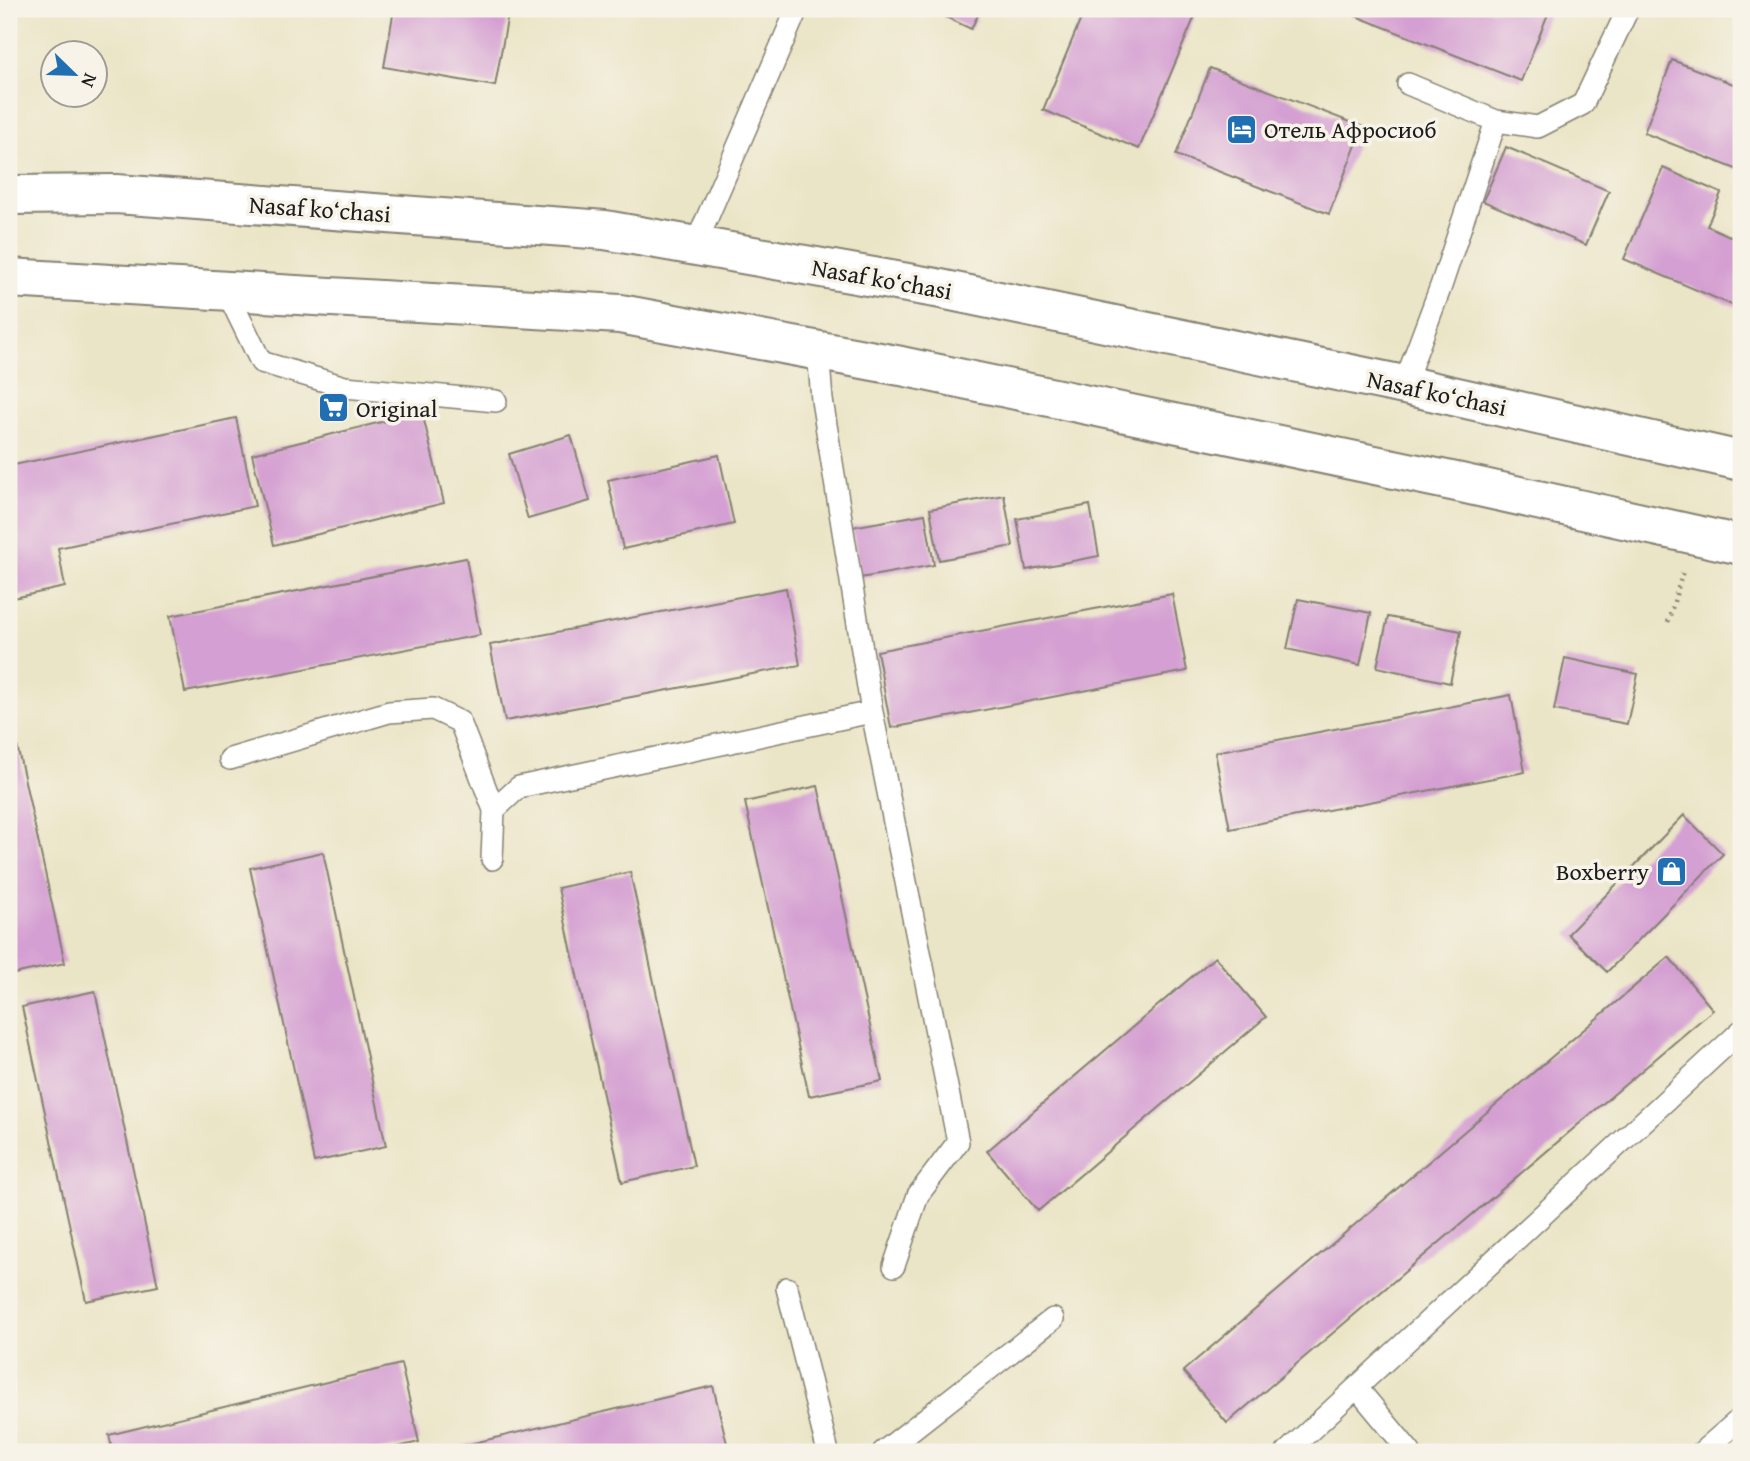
<svg xmlns="http://www.w3.org/2000/svg" width="1750" height="1461" font-family="'Gentium Book Plus',serif">
  <style>
    .building { fill: #d49fd2 }
    .lines { fill: none; stroke-linecap: round; stroke-linejoin: round }
    .service-casing { stroke: #848072; stroke-width: 24 }
    .secondary-casing { stroke: #848072; stroke-width: 42 }
    .path { stroke: #848072; stroke-width: 4.5; stroke-dasharray: 2 5; stroke-linecap: butt }
    .service { stroke: #fff; stroke-width: 21 }
    .secondary { stroke: #fff; stroke-width: 38 }
    .labels { text-anchor: middle; dominant-baseline: central; stroke-width: 7; stroke-linejoin: round; paint-order: stroke }
    .poi-label { font-size: 24px; fill: #1c1c1c; stroke: #f7f3e8; text-anchor: start }
    .street-label { font-size: 24px; fill: #1c1c1c; stroke: #f7f3e8 }
  </style>
  <rect width="100%" height="100%" fill="#f7f3e8"/>
  <filter id="ink" filterUnits="userSpaceOnUse"><feTurbulence type="fractalNoise" baseFrequency=".0143" numOctaves="2"/><feDisplacementMap in="SourceGraphic" scale="14" xChannelSelector="R" yChannelSelector="G"/><feConvolveMatrix kernelMatrix="1 2 1 2 8 2 1 2 1" color-interpolation-filters="sRGB"/></filter>
  <filter id="wash" filterUnits="userSpaceOnUse"><feTurbulence type="fractalNoise" baseFrequency=".00686" numOctaves="4" result="noise"/><feDisplacementMap in="SourceGraphic" scale="28" xChannelSelector="R" yChannelSelector="G"/><feGaussianBlur stdDeviation="1.57" result="paint"/><feColorMatrix in="noise" values="0 0 0 0 0 0 0 0 0 0 0 0 0 0 0 0 0 1.4 0 .05"/><feComposite in="paint" operator="in"/></filter>
  <g filter="url(#wash)">
    <rect width="100%" height="100%" fill="#ebe5c7"/>
    <g id="blocks">
      <path class="building" d="M 394,9 L 509,9 L 495,86 L 384,67 Z
        M 929,9 L 981,9 L 971,29 Z
        M 1085,9 L 1198,9 L 1139,149 L 1043,110 Z
        M 1338,9 L 1550,9 L 1521,81 Z
        M 1672,60 L 1741,87 L 1741,171 L 1644,133 Z
        M 1210,68 L 1363,127 L 1329,214 L 1176,155 Z
        M 1506,147 L 1609,191 L 1586,245 L 1483,201 Z
        M 1663,168 L 1721,193 L 1707,226 L 1741,241 L 1741,309 L 1624,259 Z
        M 422,412 L 444,503 L 274,545 L 252,454 Z
        M 236,418 L 255,506 L 58,548 L 65,587 L 9,599 L 9,466 Z
        M 571,435 L 590,501 L 528,519 L 509,454 Z
        M 719,455 L 734,524 L 623,549 L 608,480 Z
        M 1004,495 L 1013,546 L 939,560 L 930,509 Z
        M 1090,505 L 1099,556 L 1026,570 L 1017,519 Z
        M 925,514 L 934,565 L 860,578 L 852,527 Z
        M 466,558 L 480,635 L 185,692 L 170,616 Z
        M 786,588 L 800,665 L 505,721 L 490,645 Z
        M 1172,594 L 1187,671 L 891,728 L 877,651 Z
        M 1298,599 L 1371,613 L 1360,665 L 1287,649 Z
        M 1388,617 L 1461,631 L 1450,683 L 1377,667 Z
        M 1565,658 L 1638,674 L 1627,724 L 1554,710 Z
        M 1511,695 L 1525,772 L 1230,829 L 1215,752 Z
        M 9,709 L 65,963 L 9,975 Z
        M 818,786 L 882,1081 L 809,1096 L 745,802 Z
        M 1684,815 L 1723,854 L 1607,972 L 1568,934 Z
        M 323,852 L 386,1146 L 314,1162 L 250,868 Z
        M 630,872 L 694,1166 L 622,1182 L 558,888 Z
        M 1215,957 L 1266,1017 L 1038,1211 L 987,1151 Z
        M 1669,957 L 1713,1010 L 1227,1423 L 1183,1371 Z
        M 95,991 L 158,1286 L 86,1301 L 22,1007 Z
        M 401,1364 L 419,1442 L 376,1452 L 113,1452 L 109,1435 Z
        M 713,1386 L 729,1452 L 441,1452 L 440,1451 Z"/>
    </g>
  </g>
  <g filter="url(#ink)">
    <use href="#blocks" fill-opacity="0" stroke="#848072" stroke-width="2"/>
    <g class="lines">
      <defs>
        <path id="service" d="M 1408,84 L 1496,121 L 1538,127 L 1583,104 L 1628,9
          M 695,246 L 797,9
          M 226,290 L 261,362 L 345,387 L 496,401
          M 818,350 L 822,400 L 872,712 L 958,1142 L 918,1195 L 894,1266
          M 1404,385 L 1441,286 L 1496,121
          M 230,759 L 389,712 L 433,709 L 460,722 L 494,810
          M 492,859 L 494,810 L 519,787 L 872,712
          M 787,1288 L 828,1452
          M 1357,1388 L 1410,1452
          M 883,1452 L 1053,1319
          M 1287,1452 L 1741,1031
          M 1702,1452 L 1741,1418"/>
        <path id="secondary" d="M 9,195 L 116,194 L 605,230 L 936,288 L 1404,385 L 1741,461
          M 9,278 L 620,314 L 901,366 L 1461,483 L 1741,545"/>
      </defs>
      <use href="#service" class="service-casing"/>
      <use href="#secondary" class="secondary-casing"/>
      <path class="path" d="M 1735,419 L 1741,402
        M 1668,622 L 1683,571"/>
      <use href="#service" class="service"/>
      <use href="#secondary" class="secondary"/>
    </g>
  </g>
  <defs>
    <symbol id="hotel-square" viewBox="-11 -11 22 22"><rect x="-9" y="-9" width="18" height="18" rx="4" fill="#1f6fb2" stroke="#f7f3e8"/><path d="M-6-4.5h1.5V1H6V5H4.5V3h-9V5H-6ZM-4 0a1.8 1.8 0 1 1 3.6 0ZM.5 0V-2.5h3Q6-2.5 6 0Z" fill="#fff"/></symbol>
    <symbol id="supermarket-square" viewBox="-11 -11 22 22"><rect x="-9" y="-9" width="18" height="18" rx="4" fill="#1f6fb2" stroke="#f7f3e8"/><path d="M-6-5.5h2.5l.6 2H6L4.5 2H-2.5L-4.4-4H-6ZM-1.5 3.2a1.3 1.3 0 1 0 .1 0ZM3 3.2a1.3 1.3 0 1 0 .1 0Z" fill="#fff"/></symbol>
    <symbol id="shop-square" viewBox="-11 -11 22 22"><rect x="-9" y="-9" width="18" height="18" rx="4" fill="#1f6fb2" stroke="#f7f3e8"/><path d="M-5-2.5h2.3a2.7 3.5 0 0 1 5.4 0H5L5.5 6h-11ZM-1.5-2.5h3a1.5 2.3 0 0 0-3 0Z" fill="#fff"/></symbol>
  </defs>
  <g fill-rule="evenodd">
    <use href="#hotel-square" x="1224" y="112" width="35" height="35"/>
    <use href="#supermarket-square" x="316" y="390" width="35" height="35"/>
    <use href="#shop-square" x="1654" y="854" width="35" height="35"/>
  </g>
  <g class="labels">
    <g class="poi-label">
      <text x="1264" y="129">Отель Афросиоб</text>
      <text x="356" y="408">Original</text>
      <text x="1649" y="871" text-anchor="end">Boxberry</text>
    </g>
    <g class="street-label">
      <text transform="translate(320 209) rotate(4)">Nasaf ko‘chasi</text>
      <text transform="translate(882 279) rotate(10)">Nasaf ko‘chasi</text>
      <text transform="translate(1437 393) rotate(12)">Nasaf ko‘chasi</text>
    </g>
  </g>
  <rect width="1750" height="1461" fill="none" stroke="#f7f3e8" stroke-width="35"/>
  <g transform="translate(74 74) rotate(113)"><circle r="33" fill="#f7f3e8" stroke="#9f9d96" stroke-width="2"/>
  <path d="M0-5L12 26L0 18L-12 26Z" fill="#1f6fb2"/>
  <text y="-10" font-size="19" font-weight="bold" text-anchor="middle" fill="#1c1c1c">N</text>
  </g>
</svg>
